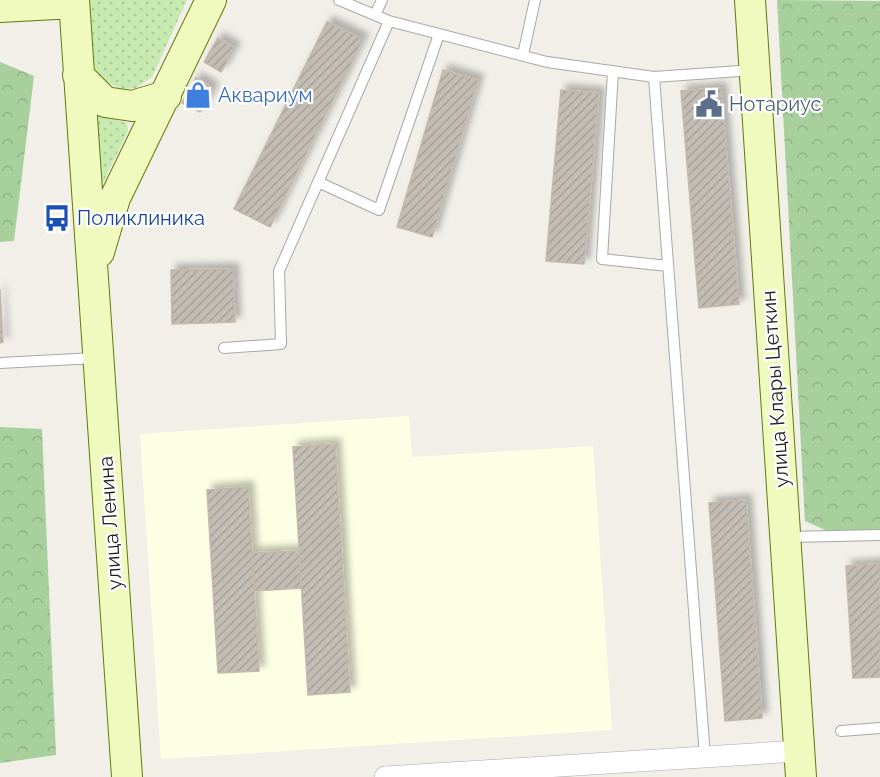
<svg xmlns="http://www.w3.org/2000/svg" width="880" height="777" font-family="Raleway,sans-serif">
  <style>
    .education { fill: #fcffe4 }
    .grass { fill: url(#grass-dots) }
    .forest { fill: url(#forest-crowns) }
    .building { fill: url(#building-hatch); stroke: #c3b8aa; stroke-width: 1.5; filter: url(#shadow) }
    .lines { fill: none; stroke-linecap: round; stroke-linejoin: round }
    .lane-casing { stroke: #a8a8a8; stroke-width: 12 }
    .street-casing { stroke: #a8a8a8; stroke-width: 22 }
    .secondary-casing { stroke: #627b06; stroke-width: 32 }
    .lane { stroke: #fff; stroke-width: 10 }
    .street { stroke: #fff; stroke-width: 21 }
    .secondary { stroke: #f0f9be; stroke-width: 30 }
    .labels { text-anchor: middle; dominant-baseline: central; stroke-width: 4.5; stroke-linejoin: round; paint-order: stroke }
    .shop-label { font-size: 20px; fill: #366cbe; stroke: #fff; text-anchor: start }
    .service-label { font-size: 20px; fill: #4e5e75; stroke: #fff; text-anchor: start }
    .transit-label { font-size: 20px; fill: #164399; stroke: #fff; text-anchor: start }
    .street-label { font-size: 20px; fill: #212121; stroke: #fff }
  </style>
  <defs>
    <pattern id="grass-dots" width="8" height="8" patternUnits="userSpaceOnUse" patternTransform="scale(1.5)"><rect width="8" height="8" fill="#c6eaaf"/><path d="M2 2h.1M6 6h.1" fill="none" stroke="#aac896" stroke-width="1.8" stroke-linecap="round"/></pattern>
    <pattern id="forest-crowns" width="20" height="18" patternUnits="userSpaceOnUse" patternTransform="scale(1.5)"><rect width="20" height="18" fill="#a7d09d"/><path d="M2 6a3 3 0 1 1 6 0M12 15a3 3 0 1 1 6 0" fill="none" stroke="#8fb287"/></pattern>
    <pattern id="building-hatch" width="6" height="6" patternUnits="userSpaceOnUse" patternTransform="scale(1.5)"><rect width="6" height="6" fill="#c2bcb4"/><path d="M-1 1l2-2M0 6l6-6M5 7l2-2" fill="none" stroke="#a6a19a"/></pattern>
    <filter id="shadow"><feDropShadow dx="5.5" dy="-5.5" stdDeviation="3" flood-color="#0004"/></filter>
  </defs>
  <rect width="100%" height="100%" fill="#f1efe8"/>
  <path class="education" d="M 409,416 L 412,457 L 593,446 L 612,730 L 161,759 L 140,434 Z"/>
  <path class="grass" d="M 88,0 L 187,0 L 152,77 L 136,88 L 122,89 L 103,81 L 92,66 Z
    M 99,115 L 127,123 L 128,131 L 102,185 L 97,186 L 92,124 Z"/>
  <path class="forest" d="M 777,0 L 880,1 L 880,529 L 834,534 L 805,521 Z
    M 0,62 L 34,76 L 14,241 L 0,242 Z
    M 0,427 L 42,429 L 56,755 L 0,763 Z"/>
  <path class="building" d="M 327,22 L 363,39 L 270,227 L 234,209 Z
    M 218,38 L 235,48 L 221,72 L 204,62 Z
    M 443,70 L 478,80 L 432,237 L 397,227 Z
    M 196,78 L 213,88 L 200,112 L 182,103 Z
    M 721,88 L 739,304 L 699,308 L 681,91 Z
    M 561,90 L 599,93 L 584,264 L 546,261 Z
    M 233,269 L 235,322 L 172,324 L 171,270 Z
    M 0,289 L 3,342 L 0,343 Z
    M 335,444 L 350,692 L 308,695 L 293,447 Z
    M 248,487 L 259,671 L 218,673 L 207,490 Z
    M 746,500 L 762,718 L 725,721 L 709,503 Z
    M 299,551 L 301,588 L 255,591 L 252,553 Z
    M 880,564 L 880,677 L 853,678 L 846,566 Z"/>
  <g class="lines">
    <defs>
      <path id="lane" d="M 339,0 L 389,21 L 547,62 L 654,77 L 754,70
        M 375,15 L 382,0
        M 523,55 L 535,0
        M 613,71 L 602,259 L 668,266
        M 654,77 L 705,757
        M 318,182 L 379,210 L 439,34
        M 224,348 L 281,344 L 279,271 L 389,21
        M 0,363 L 95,358
        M 789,537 L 880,535
        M 841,731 L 880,728"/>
      <path id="street" d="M 385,777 L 799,751"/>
      <path id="secondary" d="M 74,0 L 127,777
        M 750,0 L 801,777
        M 0,7 L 74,3
        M 78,75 L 105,102 L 132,106 L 166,96
        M 99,252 L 115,198 L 211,0"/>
    </defs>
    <use href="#lane" class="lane-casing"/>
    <use href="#street" class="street-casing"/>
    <use href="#secondary" class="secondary-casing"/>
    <use href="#lane" class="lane"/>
    <use href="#street" class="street"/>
    <use href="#secondary" class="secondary"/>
  </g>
  <defs>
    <symbol id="shop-bare" viewBox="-9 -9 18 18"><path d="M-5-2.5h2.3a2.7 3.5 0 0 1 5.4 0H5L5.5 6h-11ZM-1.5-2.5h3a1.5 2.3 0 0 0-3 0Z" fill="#3f7fe0" stroke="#fff" stroke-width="2.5" paint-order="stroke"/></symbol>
    <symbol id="civic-bare" viewBox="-9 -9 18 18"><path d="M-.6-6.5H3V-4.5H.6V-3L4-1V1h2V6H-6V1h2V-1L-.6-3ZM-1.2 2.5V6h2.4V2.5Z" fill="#5c6f8a" stroke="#fff" stroke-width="2.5" paint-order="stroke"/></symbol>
    <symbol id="bus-bare" viewBox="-9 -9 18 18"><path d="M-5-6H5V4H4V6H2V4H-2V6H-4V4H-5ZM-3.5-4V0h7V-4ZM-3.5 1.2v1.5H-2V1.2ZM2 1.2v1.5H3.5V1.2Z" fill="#1a4fb4" stroke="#fff" stroke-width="2.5" paint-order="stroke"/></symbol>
  </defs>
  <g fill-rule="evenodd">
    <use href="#shop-bare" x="179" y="76" width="38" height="38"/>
    <use href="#civic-bare" x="690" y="85" width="38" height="38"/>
    <use href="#bus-bare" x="38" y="199" width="38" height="38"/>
  </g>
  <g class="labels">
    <g class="shop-label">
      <text x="218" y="95">Аквариум</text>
    </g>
    <g class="service-label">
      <text x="729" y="104">Нотариус</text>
    </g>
    <g class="transit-label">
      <text x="77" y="218">Поликлиника</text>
    </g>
    <g class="street-label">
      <text transform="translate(775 389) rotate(-94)">улица Клары Цеткин</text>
      <text transform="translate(110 523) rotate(-94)">улица Ленина</text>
    </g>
  </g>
</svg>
